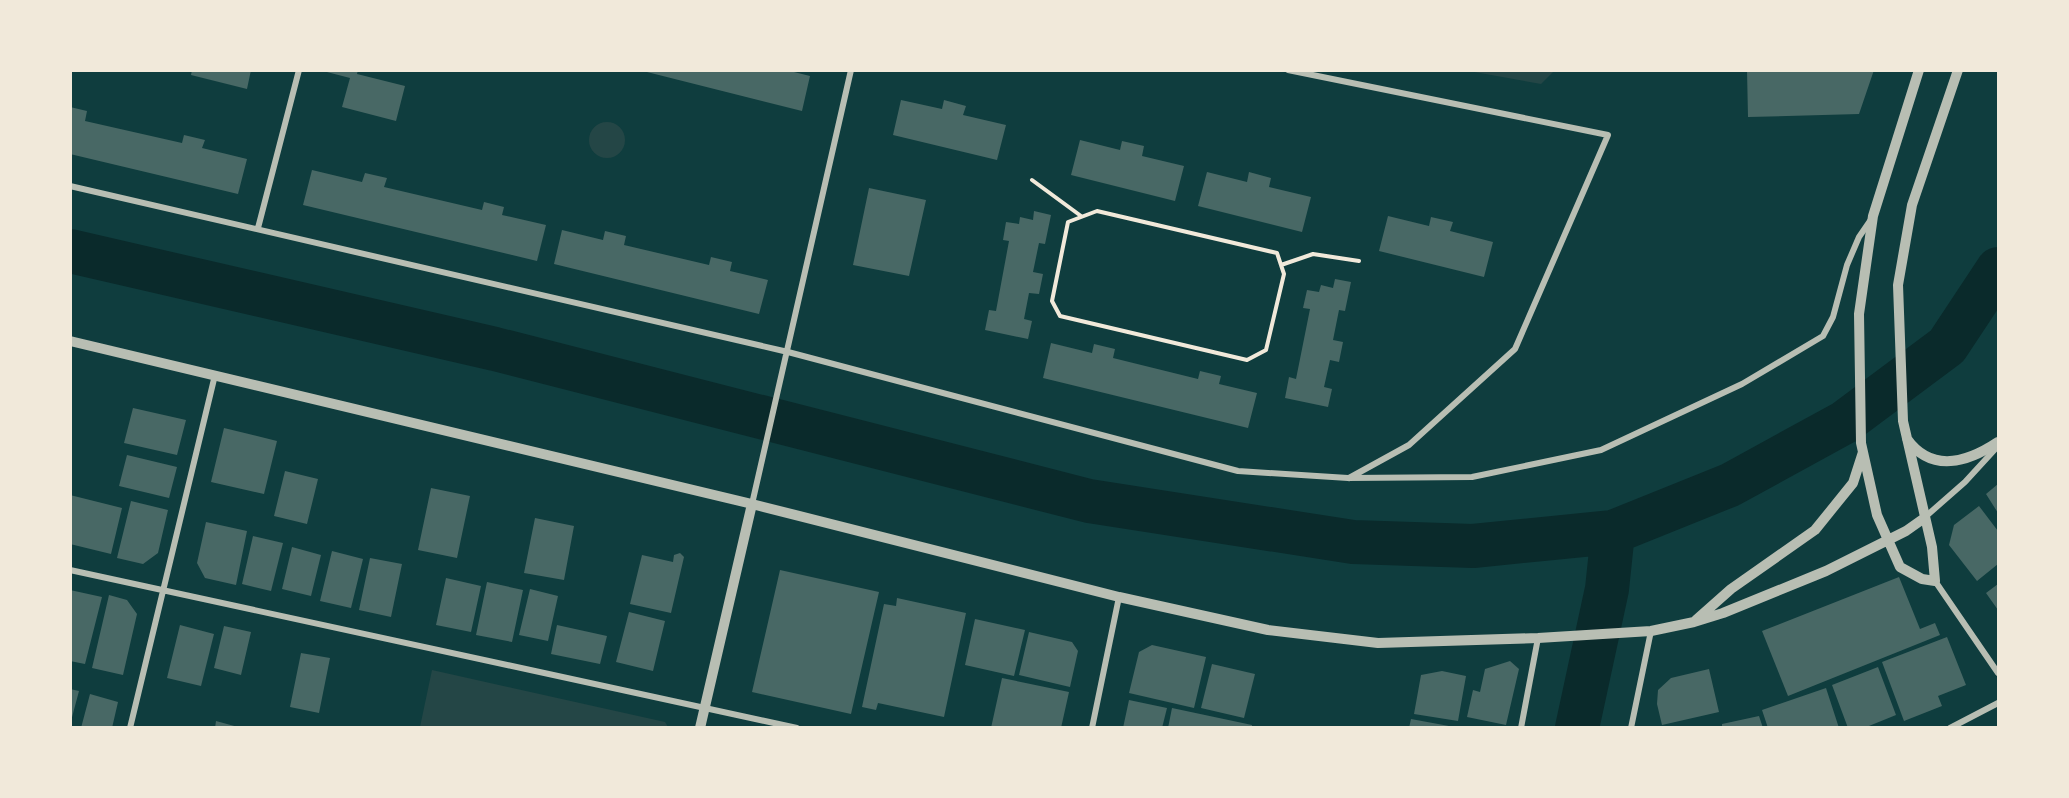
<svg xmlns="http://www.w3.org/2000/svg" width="2069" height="798" font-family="Cabin,sans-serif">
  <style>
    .green { fill: #244646 }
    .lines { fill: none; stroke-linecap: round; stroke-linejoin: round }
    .river { stroke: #0a2a2b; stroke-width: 44 }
    .building { fill: #486865 }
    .path { stroke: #f1e9da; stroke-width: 4 }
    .minor { stroke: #b8beb3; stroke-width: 6 }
    .tertiary { stroke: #b8beb3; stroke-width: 10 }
  </style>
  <rect width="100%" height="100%" fill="#0f3d3e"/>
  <path class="green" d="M 1469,71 L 1554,71 L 1541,84 Z
    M589 140a18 18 0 1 1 36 0a18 18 0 1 1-36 0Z
    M 432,670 L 665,722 L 668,727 L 420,727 Z"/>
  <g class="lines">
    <path class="river" d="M 70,251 L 495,349 L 1089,501 L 1353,542 L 1473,546 L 1613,532 L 1730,485 L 1845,422 L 1947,346 L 1998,269
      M 1577,728 L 1607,589 L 1613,532"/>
  </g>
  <path class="building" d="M 192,70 L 251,70 L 247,89 L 191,75 Z
    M 358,70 L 357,74 L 405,86 L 396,121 L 342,107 L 350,78 L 323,71 Z
    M 639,70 L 786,70 L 810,76 L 802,111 Z
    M 1747,70 L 1874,70 L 1859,114 L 1748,117 Z
    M 901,100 L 942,109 L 944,100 L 966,106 L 963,115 L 1006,125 L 997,160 L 893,135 Z
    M 70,107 L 87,111 L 85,121 L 182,143 L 184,135 L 205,140 L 202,148 L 247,159 L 238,194 L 70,154 Z
    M 1080,140 L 1120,150 L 1122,141 L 1144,146 L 1142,156 L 1184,166 L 1175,201 L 1071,175 Z
    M 312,170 L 362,182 L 365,173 L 387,178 L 384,187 L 482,210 L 484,202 L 504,207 L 502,215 L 546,225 L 537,261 L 303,205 Z
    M 1207,172 L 1247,182 L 1249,172 L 1271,178 L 1269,187 L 1311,197 L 1302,232 L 1198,206 Z
    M 869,188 L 926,200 L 909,276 L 853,265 Z
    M 1034,211 L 1051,215 L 1045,244 L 1039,243 L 1033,272 L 1043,274 L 1039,294 L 1029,293 L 1024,319 L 1032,321 L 1028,339 L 985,330 L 989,310 L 996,311 L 1009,241 L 1003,240 L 1006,222 L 1019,224 L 1020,217 L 1033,220 Z
    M 1388,216 L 1429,226 L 1431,217 L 1453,222 L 1450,231 L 1493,242 L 1484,277 L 1379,251 Z
    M 562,230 L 603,240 L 605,231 L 626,236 L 624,245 L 709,265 L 711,257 L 732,262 L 730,271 L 768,280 L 759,314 L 554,264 Z
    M 1335,279 L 1351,282 L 1345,311 L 1339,310 L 1333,340 L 1343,342 L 1339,362 L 1330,360 L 1324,387 L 1332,389 L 1328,407 L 1285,398 L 1289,377 L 1296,379 L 1310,309 L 1303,308 L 1307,290 L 1319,292 L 1321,285 L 1333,288 Z
    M 1051,343 L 1092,353 L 1094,344 L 1115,349 L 1113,358 L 1198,379 L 1200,371 L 1221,376 L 1219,384 L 1257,393 L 1248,428 L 1043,378 Z
    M 133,408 L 186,420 L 177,455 L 124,443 Z
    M 224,428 L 277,441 L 264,494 L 211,482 Z
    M 127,455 L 177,467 L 169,498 L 119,486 Z
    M 285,471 L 318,479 L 307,524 L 274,516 Z
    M 1998,484 L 1998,513 L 1986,494 Z
    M 431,488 L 470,496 L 457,558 L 418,550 Z
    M 70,495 L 122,508 L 111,554 L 70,544 Z
    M 131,501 L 168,510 L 158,553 L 143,564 L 117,558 Z
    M 1979,506 L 1998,531 L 1998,564 L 1977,581 L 1949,545 L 1954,525 Z
    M 535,518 L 574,526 L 564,580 L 524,573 Z
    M 206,522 L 247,531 L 236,585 L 205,578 L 197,563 Z
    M 253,536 L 283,543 L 271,591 L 242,584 Z
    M 292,547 L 321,555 L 311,596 L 282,589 Z
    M 332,551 L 363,559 L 351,608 L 320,601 Z
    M 680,553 L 684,557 L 671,613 L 630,604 L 642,555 L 673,562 L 674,555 Z
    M 370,558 L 402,564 L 391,617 L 359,610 Z
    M 780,570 L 879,592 L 851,714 L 752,692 Z
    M 1899,577 L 1920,629 L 1935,623 L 1940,635 L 1788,696 L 1762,631 Z
    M 446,578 L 481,586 L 471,632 L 436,625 Z
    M 487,582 L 523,590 L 512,642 L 476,635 Z
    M 1998,584 L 1998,610 L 1986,593 Z
    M 530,589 L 558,596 L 548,641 L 519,635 Z
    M 70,590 L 102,597 L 85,664 L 70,661 Z
    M 109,595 L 127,600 L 137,614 L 123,675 L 92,668 Z
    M 897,598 L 966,613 L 944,717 L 878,703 L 876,710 L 862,707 L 884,604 L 896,606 Z
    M 629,612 L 665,621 L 653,671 L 616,662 Z
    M 975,619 L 1025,630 L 1014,676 L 965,665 Z
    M 180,625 L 214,634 L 201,686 L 167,678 Z
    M 557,625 L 607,636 L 600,664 L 551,654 Z
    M 224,626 L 251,632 L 241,675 L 214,668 Z
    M 1029,632 L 1072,642 L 1078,651 L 1070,687 L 1019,675 Z
    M 1947,637 L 1966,685 L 1938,696 L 1942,706 L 1904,721 L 1882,662 Z
    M 1152,645 L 1206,657 L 1194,708 L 1129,693 L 1139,652 Z
    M 301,653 L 330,658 L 319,713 L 290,707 Z
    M 1510,661 L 1519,669 L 1506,725 L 1467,717 L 1473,690 L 1480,692 L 1485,669 Z
    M 1212,664 L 1255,674 L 1244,718 L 1201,708 Z
    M 1878,667 L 1896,715 L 1864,728 L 1848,728 L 1832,685 Z
    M 1709,669 L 1719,712 L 1662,725 L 1657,704 L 1658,690 L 1671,678 Z
    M 1442,671 L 1466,676 L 1458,721 L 1414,714 L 1421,675 Z
    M 1002,678 L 1069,692 L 1061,728 L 991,728 Z
    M 1826,688 L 1839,728 L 1768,728 L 1762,710 Z
    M 70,689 L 79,691 L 71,721 L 70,721 Z
    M 90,694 L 118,702 L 112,728 L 81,728 Z
    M 1129,700 L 1167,708 L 1162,728 L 1123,728 Z
    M 1172,708 L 1252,725 L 1252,728 L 1168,728 Z
    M 1759,716 L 1763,728 L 1722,728 L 1722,724 Z
    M 1411,719 L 1449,726 L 1448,728 L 1409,728 Z
    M 216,721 L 238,727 L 238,728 L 215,728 Z"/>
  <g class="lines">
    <path class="path" d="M 1032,180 L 1081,216
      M 1097,211 L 1277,253 L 1284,274 L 1266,350 L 1247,360 L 1060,316 L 1052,301 L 1068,222 Z
      M 1281,265 L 1313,254 L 1359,261"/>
    <path class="minor" d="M 1288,70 L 1608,135 L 1515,349 L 1409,445 L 1349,478
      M 70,186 L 788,352 L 1238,471 L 1348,478 L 1472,477 L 1601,450 L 1742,384 L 1823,336 L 1833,317 L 1847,265 L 1859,237 L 1870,221
      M 258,228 L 299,70
      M 752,504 L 851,70
      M 1924,518 L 1965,482 L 1998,446
      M 70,570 L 797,728
      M 1935,581 L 1998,673
      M 130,728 L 215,375
      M 1092,728 L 1119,597
      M 1521,728 L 1538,638
      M 1631,728 L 1651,631
      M 1950,728 L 1998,703"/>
    <path class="tertiary" d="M 1919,70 L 1873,216 L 1859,314 L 1861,443 L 1877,515 L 1900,567 L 1922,579 L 1935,581 L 1932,547 L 1903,421 L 1898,285 L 1912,205 L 1958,70
      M 70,341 L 752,504 L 1119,597 L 1268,630 L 1378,643 L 1538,638 L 1651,631 L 1694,622 L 1723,613 L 1826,571 L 1906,531 L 1923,519
      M 1907,439 C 1932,474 1968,462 1998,442
      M 1696,620 L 1731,589 L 1815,530 L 1853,483 L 1863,452
      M 700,728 L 752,504"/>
  </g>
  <rect width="2069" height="798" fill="none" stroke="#f1e9da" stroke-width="144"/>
</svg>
